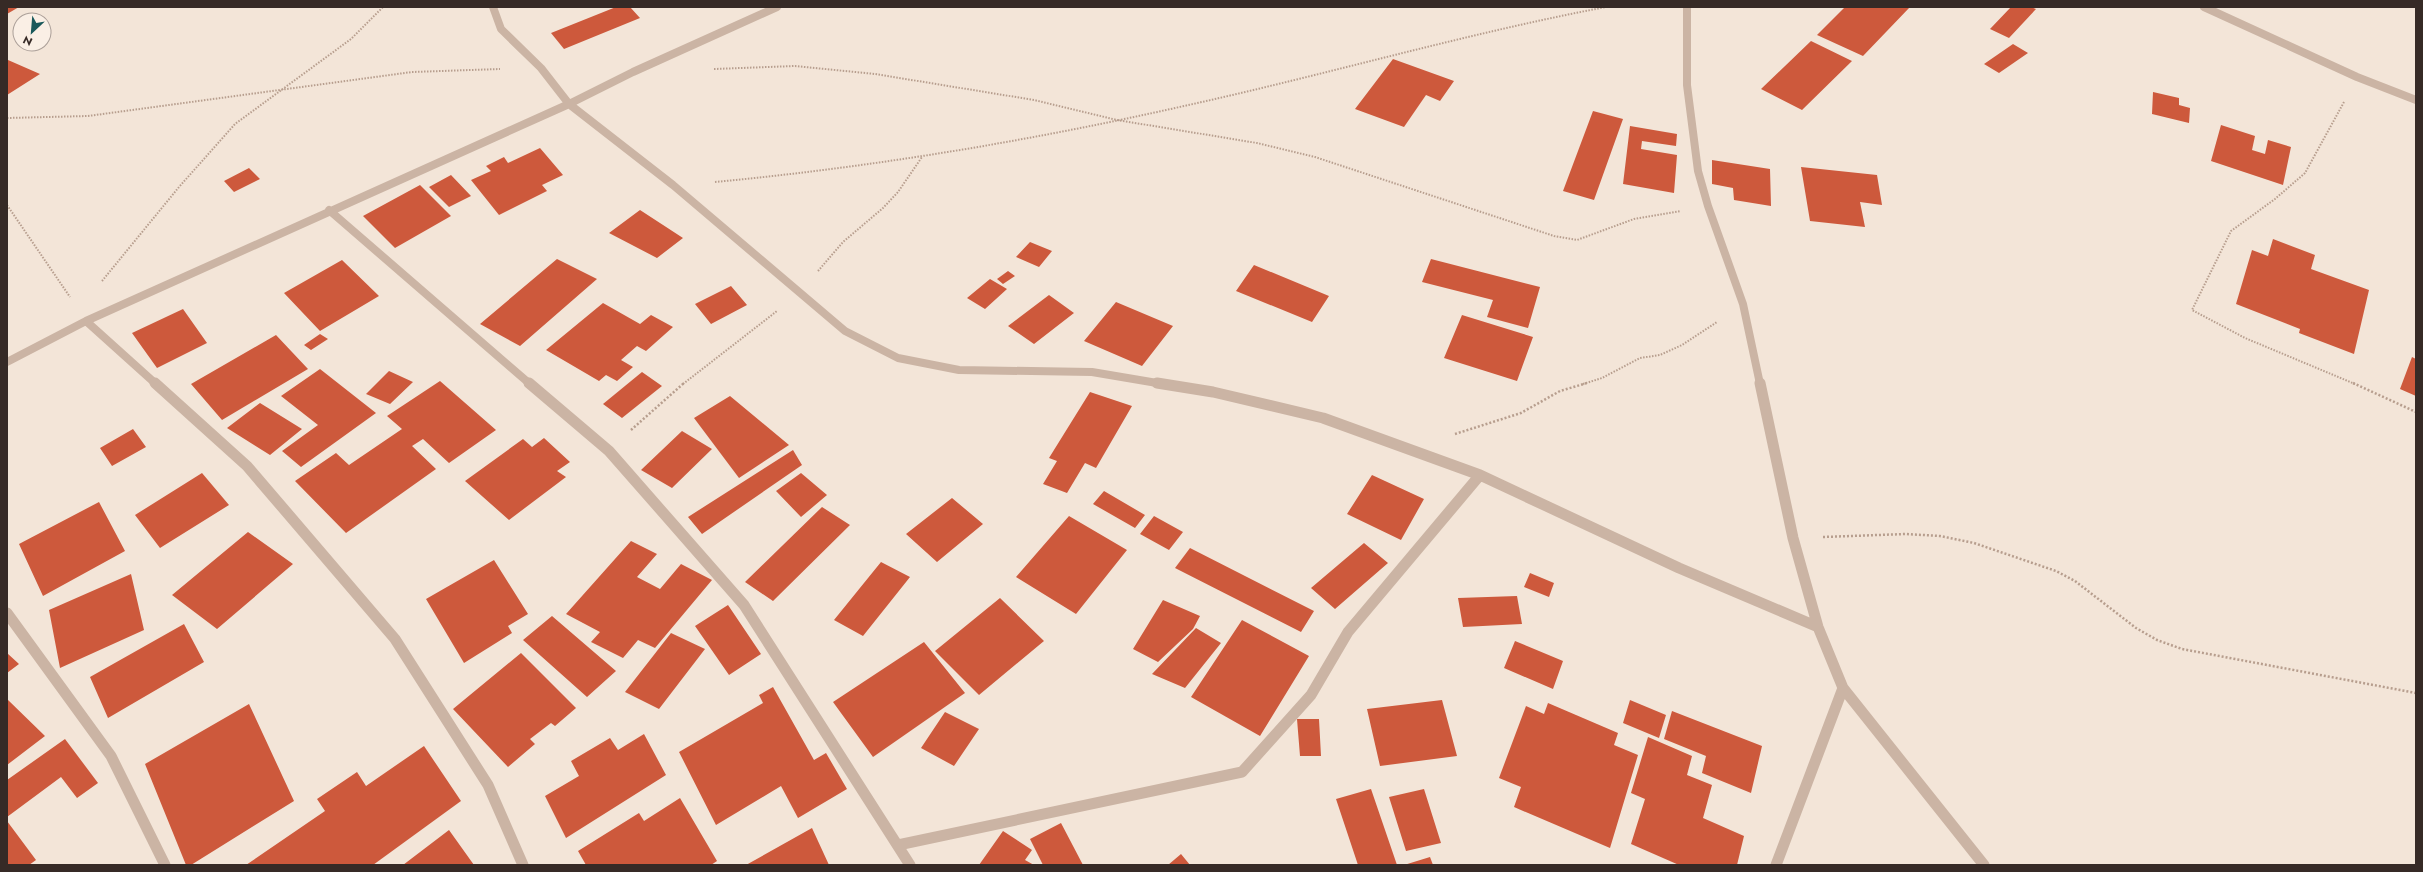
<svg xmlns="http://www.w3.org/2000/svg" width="2423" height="872" font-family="Jost,sans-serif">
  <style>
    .building { fill: #cd593c }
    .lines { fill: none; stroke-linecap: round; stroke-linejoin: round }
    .path-far1 { stroke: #b79e8e; stroke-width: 2; stroke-dasharray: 1.5 1.5; stroke-linecap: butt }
    .path { stroke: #b79e8e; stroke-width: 2.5; stroke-dasharray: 2 2; stroke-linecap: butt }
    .street-far1 { stroke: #cbb4a4; stroke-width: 8 }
    .street { stroke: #cbb4a4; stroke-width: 11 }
  </style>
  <rect width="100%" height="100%" fill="#f3e5d8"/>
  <path class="building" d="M 7,7 L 19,7 L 7,14 Z
    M 616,7 L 630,7 L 640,18 L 564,49 L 551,33 Z
    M 1845,7 L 1910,7 L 1863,56 L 1817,35 Z
    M 2011,7 L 2031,7 L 2036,9 L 2009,38 L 1990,29 Z
    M 1811,41 L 1852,61 L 1802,110 L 1761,89 Z
    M 2013,44 L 2028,53 L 1999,73 L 1984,64 Z
    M 1393,59 L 1454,81 L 1440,101 L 1426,95 L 1404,127 L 1355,109 Z
    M 8,60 L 40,74 L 7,95 L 7,61 Z
    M 2153,92 L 2179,98 L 2179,105 L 2190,108 L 2189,123 L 2152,114 Z
    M 1593,111 L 1623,119 L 1594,200 L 1563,191 Z
    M 2221,125 L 2255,136 L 2252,150 L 2265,154 L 2268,140 L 2291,147 L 2283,185 L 2211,161 Z
    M 1630,126 L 1677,134 L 1676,146 L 1642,141 L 1641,149 L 1677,155 L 1674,193 L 1623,184 Z
    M 540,148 L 563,175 L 542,185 L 547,191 L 499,215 L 471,180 L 491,171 L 486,166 L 504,157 L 508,163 Z
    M 1712,160 L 1770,169 L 1771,206 L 1734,200 L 1733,188 L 1712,184 Z
    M 1801,167 L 1877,175 L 1882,205 L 1860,202 L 1865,227 L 1810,221 Z
    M 249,168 L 260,179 L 234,192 L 224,181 Z
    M 451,175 L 471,196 L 449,207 L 429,187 Z
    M 420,185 L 451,216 L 395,248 L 363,216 Z
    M 640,210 L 683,238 L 657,258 L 609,233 Z
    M 2273,239 L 2315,255 L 2311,269 L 2369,290 L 2354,354 L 2299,333 L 2300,329 L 2236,304 L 2252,250 L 2268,256 Z
    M 1030,242 L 1052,251 L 1039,267 L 1016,257 Z
    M 557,259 L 597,279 L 520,346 L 480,324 Z
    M 1431,259 L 1540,287 L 1528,328 L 1487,317 L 1493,300 L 1422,282 Z
    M 342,260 L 379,296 L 320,331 L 284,293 Z
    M 1254,265 L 1329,296 L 1312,322 L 1236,291 Z
    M 1008,271 L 1015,276 L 1003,284 L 997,279 Z
    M 990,279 L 1007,289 L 985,309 L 967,298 Z
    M 731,286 L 747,305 L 711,324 L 695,304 Z
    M 1049,295 L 1074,313 L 1034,344 L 1008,326 Z
    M 1116,302 L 1173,326 L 1142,366 L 1084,341 Z
    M 603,303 L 640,324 L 651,315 L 673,327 L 646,351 L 637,346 L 621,360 L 633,367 L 617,381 L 606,375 L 599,381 L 546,350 Z
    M 183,309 L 207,343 L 157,368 L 132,333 Z
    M 1462,315 L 1533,337 L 1517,381 L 1444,358 Z
    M 320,334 L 328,339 L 311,350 L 304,345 Z
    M 276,335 L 308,369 L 222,420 L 191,384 Z
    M 2412,357 L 2416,359 L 2416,396 L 2400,389 Z
    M 320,369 L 376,413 L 301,467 L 282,451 L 318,425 L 281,396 Z
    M 389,371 L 413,382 L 390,404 L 366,394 Z
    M 642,372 L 662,386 L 622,418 L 603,404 Z
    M 440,381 L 496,430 L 449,463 L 423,439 L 412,446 L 436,469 L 346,533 L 295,481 L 336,453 L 349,465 L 402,429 L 387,416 Z
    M 1090,392 L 1132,406 L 1096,468 L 1085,463 L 1067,493 L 1043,484 L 1057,461 L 1049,458 Z
    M 730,396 L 789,445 L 739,478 L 694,418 Z
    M 260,403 L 302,429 L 270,455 L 227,428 Z
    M 133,429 L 146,447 L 112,466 L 100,448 Z
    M 682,431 L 712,449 L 672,488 L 641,470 Z
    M 544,438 L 570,462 L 557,471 L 566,477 L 509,520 L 465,481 L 523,439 L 532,447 Z
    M 793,450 L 802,465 L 702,534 L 688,517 Z
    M 202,473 L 229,505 L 160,548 L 135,515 Z
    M 801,473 L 827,495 L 801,517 L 776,491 Z
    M 1372,475 L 1424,499 L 1401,540 L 1347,514 Z
    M 1104,491 L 1145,515 L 1135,528 L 1093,504 Z
    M 952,498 L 983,524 L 937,562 L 906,534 Z
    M 99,502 L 125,551 L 43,596 L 19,544 Z
    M 822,507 L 850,525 L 773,601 L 745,582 Z
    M 1069,516 L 1127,550 L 1076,614 L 1016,577 Z
    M 1154,516 L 1183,532 L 1169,550 L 1140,534 Z
    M 248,532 L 293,564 L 217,629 L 172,595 Z
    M 631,541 L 657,554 L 637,577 L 660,589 L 681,564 L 712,580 L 655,648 L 638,640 L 623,658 L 591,642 L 600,632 L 566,614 Z
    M 1364,543 L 1388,563 L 1335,609 L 1311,588 Z
    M 1190,548 L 1314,611 L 1301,632 L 1175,568 Z
    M 494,560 L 528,614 L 508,626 L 512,633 L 464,663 L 426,599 Z
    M 881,562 L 910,577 L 863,636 L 834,620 Z
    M 1530,573 L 1554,583 L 1549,597 L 1524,587 Z
    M 131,574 L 144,630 L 60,668 L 49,610 Z
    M 1517,596 L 1522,624 L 1463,627 L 1458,598 Z
    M 1000,598 L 1044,641 L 979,695 L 935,651 Z
    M 1163,600 L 1200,616 L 1193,629 L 1158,662 L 1133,649 Z
    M 728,605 L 761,654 L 729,675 L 695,626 Z
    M 552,616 L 616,671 L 587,697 L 523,640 Z
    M 1242,620 L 1309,656 L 1260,736 L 1191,697 Z
    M 184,624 L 204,662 L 108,718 L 90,677 Z
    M 1196,628 L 1221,643 L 1185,688 L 1152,674 Z
    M 671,633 L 705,649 L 659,709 L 625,692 Z
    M 1515,641 L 1563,661 L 1553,689 L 1504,668 Z
    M 924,642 L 965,693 L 873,757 L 833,702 Z
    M 7,653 L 19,664 L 7,673 Z
    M 521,653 L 576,708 L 555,726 L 551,723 L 530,739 L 535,744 L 508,767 L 453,709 Z
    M 773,687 L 814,760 L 826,753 L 847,789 L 798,818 L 781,786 L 716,825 L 679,752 L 763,703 L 759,695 Z
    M 7,699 L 45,736 L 7,765 Z
    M 1442,700 L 1457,756 L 1380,766 L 1367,709 Z
    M 1630,700 L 1666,715 L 1659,738 L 1623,723 Z
    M 1548,703 L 1618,733 L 1614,745 L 1638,755 L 1610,848 L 1514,807 L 1521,787 L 1499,778 L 1526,706 L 1544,714 Z
    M 249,704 L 294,801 L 191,865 L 186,865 L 145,764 Z
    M 1672,711 L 1762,746 L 1751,793 L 1702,773 L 1706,756 L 1664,739 Z
    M 945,712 L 979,729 L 954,766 L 921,748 Z
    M 1297,719 L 1319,719 L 1321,756 L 1300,756 Z
    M 644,734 L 666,775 L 566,838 L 545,796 L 579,776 L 571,761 L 610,738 L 618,750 Z
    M 1648,737 L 1692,756 L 1687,775 L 1712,785 L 1703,818 L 1744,836 L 1737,865 L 1679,865 L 1631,844 L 1645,799 L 1631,793 Z
    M 65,739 L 98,783 L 77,798 L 61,777 L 7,817 L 7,780 Z
    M 424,746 L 461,801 L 373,865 L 246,865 L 325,811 L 317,799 L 357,772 L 366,786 Z
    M 1371,789 L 1397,865 L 1358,865 L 1336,799 Z
    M 1424,789 L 1441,843 L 1406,851 L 1389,797 Z
    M 680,798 L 717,861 L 711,865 L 586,865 L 578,851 L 639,813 L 644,821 Z
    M 7,821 L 36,860 L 29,865 L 7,865 Z
    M 1061,823 L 1083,865 L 1043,865 L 1030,839 Z
    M 812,828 L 829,865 L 746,865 Z
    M 449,830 L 474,865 L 403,865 Z
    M 1003,831 L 1032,850 L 1025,860 L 1034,865 L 979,865 Z
    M 1181,854 L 1190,865 L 1168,865 Z
    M 1430,857 L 1433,865 L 1404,865 Z"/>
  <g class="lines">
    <path class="path-far1" d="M 714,69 L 795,66 L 875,74 L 1034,100 L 1117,120 L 1257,143 L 1315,157 L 1554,236 L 1577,240 L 1634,219 L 1681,211
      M 2344,102 L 2305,173 L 2275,199 L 2231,231 L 2192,310 L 2245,338 L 2355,384
      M 7,118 L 88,116 L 412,72 L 500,69
      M 715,182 C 873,167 1029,141 1184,106 C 1325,75 1464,34 1606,7
      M 7,205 L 70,297
      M 818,271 L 843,242 L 883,208 L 898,192 L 922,157
      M 102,281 L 179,187 L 235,124 L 351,39 L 383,7
      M 683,384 L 777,311
      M 1583,384 L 1602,378 L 1640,358 L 1660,355 L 1682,345 L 1717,322"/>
    <path class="path" d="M 2353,383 L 2416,412
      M 631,430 L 684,383
      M 1455,434 L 1521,413 L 1560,391 L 1587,383
      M 1823,537 L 1906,534 L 1940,536 L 1974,543 L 2056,571 L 2075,581 L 2136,628 L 2157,640 L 2182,649 L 2416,693"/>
    <path class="street-far1" d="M 493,7 L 501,29 L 541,68 L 569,104 L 673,185 L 845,331 L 898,358 L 959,370 L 1092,372 L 1163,384
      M 1687,7 L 1687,85 L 1698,171 L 1708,206 L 1743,304 L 1760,384
      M 2204,7 L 2357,77 L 2416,100
      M 329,210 L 530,384
      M 86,321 L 156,384
      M 7,362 L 86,321 L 569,104 L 633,72 L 777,7"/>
    <path class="street" d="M 155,383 L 247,466 L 395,639 L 488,785 L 523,865
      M 529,383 L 609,451 L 744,605 L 910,865
      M 1157,383 L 1213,392 L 1323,418 L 1480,475 L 1679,568 L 1818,627
      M 1760,383 L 1793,538 L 1818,627 L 1843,688 L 1984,865
      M 7,613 L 111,756 L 165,865
      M 898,845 L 1242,772 L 1311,695 L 1348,632 L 1480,475
      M 1776,865 L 1843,688"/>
  </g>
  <rect width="2423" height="872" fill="none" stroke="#362a26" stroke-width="16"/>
  <g transform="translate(32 32) rotate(206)"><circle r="19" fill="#faefe5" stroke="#aca099"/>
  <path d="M0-3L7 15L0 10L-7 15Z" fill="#19585a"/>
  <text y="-6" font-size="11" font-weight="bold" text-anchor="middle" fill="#362a26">N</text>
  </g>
</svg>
